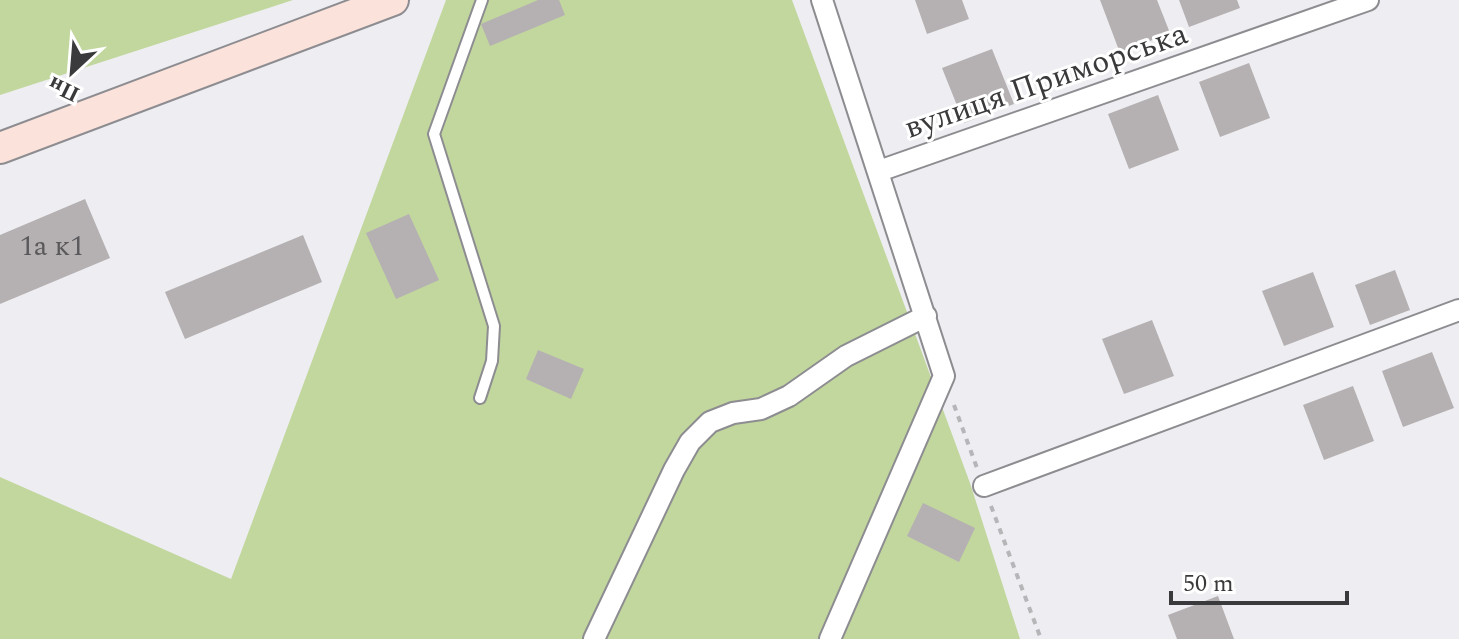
<svg xmlns="http://www.w3.org/2000/svg" width="1459" height="639" font-family="Spectral,serif">
  <style>
    .green { fill: #c2d79e }
    .building { fill: #b5b0b2 }
    .lines { fill: none; stroke-linecap: round; stroke-linejoin: round }
    .lane-casing { stroke: #8d8d91; stroke-width: 14 }
    .street-casing { stroke: #8d8d91; stroke-width: 24 }
    .secondary-casing { stroke: #8d8d91; stroke-width: 34 }
    .path { stroke: #b6b6b9; stroke-width: 4; stroke-dasharray: 6 6; stroke-linecap: butt }
    .lane { stroke: #fff; stroke-width: 10 }
    .street { stroke: #fff; stroke-width: 20 }
    .secondary { stroke: #fbe2db; stroke-width: 30 }
    .labels { text-anchor: middle; dominant-baseline: central; stroke-width: 6; stroke-linejoin: round; paint-order: stroke }
    .number-label { font-size: 28px; fill: #59585a }
    .street-label { font-size: 32px; fill: #3a3a3c; stroke: #fff }
  </style>
  <rect width="100%" height="100%" fill="#eeeef2"/>
  <path class="green" d="M 0,0 L 293,0 L 0,95 Z
    M 446,0 L 792,0 L 970,483 L 1020,639 L 0,639 L 0,477 L 231,579 Z"/>
  <path class="building" d="M 538,0 L 559,0 L 565,15 L 490,46 L 481,24 Z
    M 915,0 L 962,0 L 969,19 L 927,34 Z
    M 1100,0 L 1157,0 L 1170,33 L 1120,53 Z
    M 1179,0 L 1237,0 L 1240,8 L 1189,27 Z
    M 992,49 L 1014,104 L 964,123 L 942,68 Z
    M 1249,63 L 1270,118 L 1220,137 L 1199,82 Z
    M 1158,95 L 1179,150 L 1129,169 L 1108,114 Z
    M 85,199 L 110,258 L 0,304 L 0,235 Z
    M 409,214 L 439,280 L 396,299 L 366,233 Z
    M 303,235 L 322,282 L 185,339 L 165,292 Z
    M 1395,270 L 1410,310 L 1370,325 L 1355,285 Z
    M 1313,272 L 1334,327 L 1284,346 L 1262,291 Z
    M 1152,320 L 1174,376 L 1124,394 L 1102,339 Z
    M 538,350 L 584,369 L 571,399 L 526,379 Z
    M 1432,352 L 1454,408 L 1403,427 L 1382,371 Z
    M 1353,386 L 1374,441 L 1324,460 L 1303,405 Z
    M 923,503 L 975,528 L 959,562 L 907,536 Z
    M 1218,596 L 1234,639 L 1177,639 L 1168,615 Z"/>
  <g class="lines">
    <defs>
      <path id="lane" d="M 480,398 L 492,361 L 494,326 L 434,134 L 482,0"/>
      <path id="street" d="M 822,0 L 944,376 L 830,639
        M 879,171 L 1368,0
        M 984,486 L 1459,310
        M 594,639 L 674,470 L 690,442 L 710,422 L 733,413 L 761,409 L 789,396 L 846,356 L 926,316"/>
      <path id="secondary" d="M 0,148 L 393,0"/>
    </defs>
    <use href="#lane" class="lane-casing"/>
    <use href="#street" class="street-casing"/>
    <use href="#secondary" class="secondary-casing"/>
    <path class="path" d="M 954,405 L 977,468
      M 991,506 L 1041,639"/>
    <use href="#lane" class="lane"/>
    <use href="#street" class="street"/>
    <use href="#secondary" class="secondary"/>
  </g>
  <g class="labels">
    <g class="number-label">
      <text x="52" y="246">1а к1</text>
    </g>
    <g class="street-label">
      <text transform="translate(1046 81) rotate(-19)">вулиця Приморська</text>
    </g>
  </g>
  <g transform="translate(72 72) rotate(206)" stroke="#ffffff" stroke-width="6" paint-order="stroke">
  <path d="M0-6L14 30L0 20L-14 30Z" fill="#3a3a3c"/>
  <text y="-12" font-size="22" font-weight="bold" text-anchor="middle" fill="#3a3a3c">Пн</text>
  </g>
  <path d="M1171 591v12h176v-12" fill="none" stroke="#3a3a3c" stroke-width="4"/>
  <text x="1183" y="591" font-size="24" fill="#3a3a3c" stroke="#ffffff" stroke-width="6" paint-order="stroke">50 m</text>
</svg>
